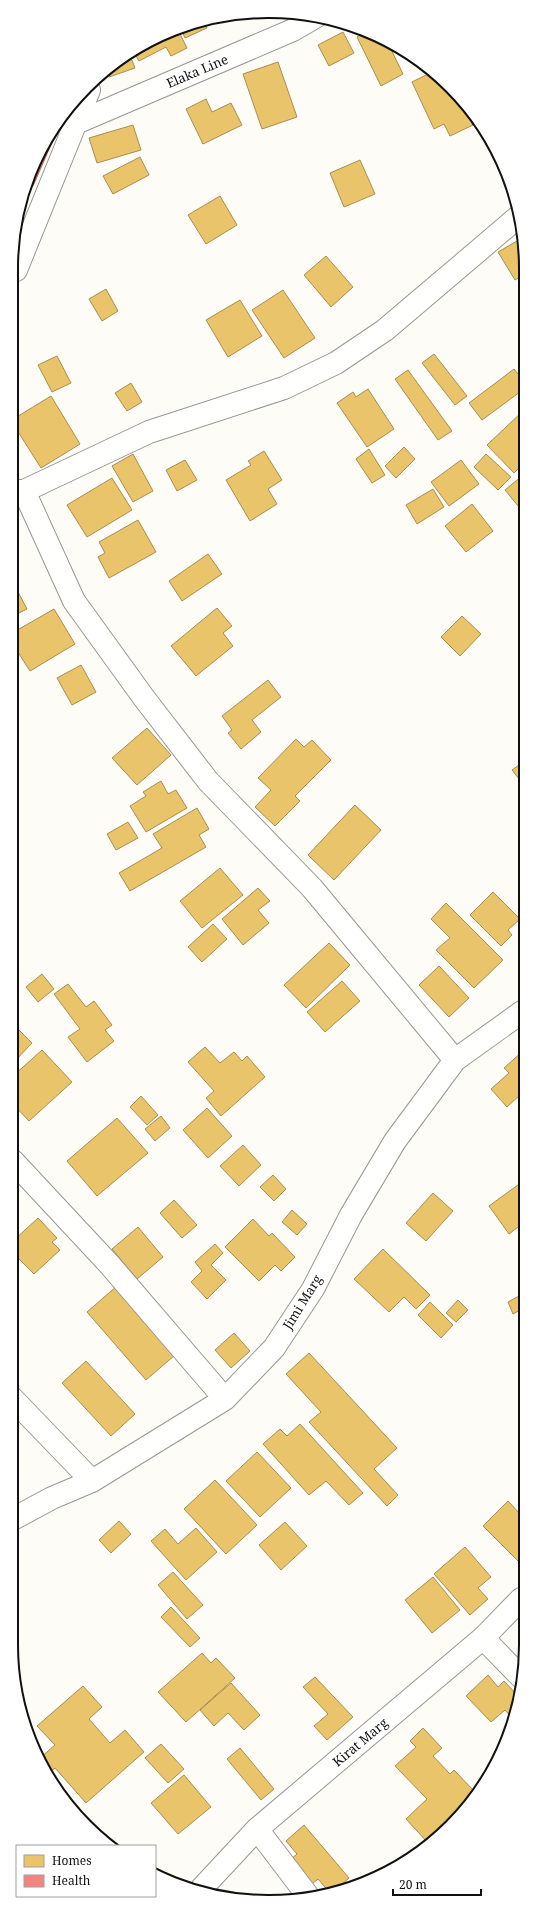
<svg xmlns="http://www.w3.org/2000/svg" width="537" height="1913" font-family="'Noto Serif',serif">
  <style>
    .homes { fill: #e9c46a; stroke: #a88e4f }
    .health { fill: #f28482; stroke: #ae6260 }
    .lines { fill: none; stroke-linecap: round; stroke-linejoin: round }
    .minor-casing { stroke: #979795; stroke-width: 24 }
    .minor { stroke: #fffffe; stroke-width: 22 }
    .labels { text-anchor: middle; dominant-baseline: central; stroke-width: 4; stroke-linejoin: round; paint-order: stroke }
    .street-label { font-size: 13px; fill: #111; stroke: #fff }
    .rim { fill: none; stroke: #111; stroke-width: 2 }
  </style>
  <rect width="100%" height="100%" fill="#fdfcf7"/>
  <path class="homes" d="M 204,22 L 207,28 L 185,38 L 182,31 Z
    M 179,32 L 187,48 L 171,56 L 166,47 L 139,61 L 133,51 Z
    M 343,32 L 354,53 L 329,66 L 318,45 Z
    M 365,33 L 387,41 L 403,74 L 381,86 L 357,37 Z
    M 129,53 L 135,68 L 109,77 L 113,67 L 125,55 Z
    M 278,62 L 297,117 L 262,129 L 243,74 Z
    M 430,73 L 433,78 L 435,77 L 459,96 L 473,125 L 450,136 L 444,124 L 434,129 L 412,82 Z
    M 206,99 L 212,112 L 231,103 L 242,125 L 203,144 L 186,109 Z
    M 133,125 L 141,150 L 97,163 L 89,138 Z
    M 140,157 L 149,175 L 113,194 L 103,176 Z
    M 360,160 L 375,194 L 344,207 L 330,173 Z
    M 220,196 L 237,225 L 206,244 L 188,215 Z
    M 524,237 L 524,275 L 515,280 L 498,252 Z
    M 326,256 L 353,287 L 331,307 L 304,275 Z
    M 106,289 L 118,311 L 102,321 L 89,299 Z
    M 283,290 L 315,338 L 284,358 L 252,310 Z
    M 240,300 L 262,336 L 228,357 L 206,320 Z
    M 434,354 L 467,396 L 455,405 L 422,363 Z
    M 57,356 L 71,383 L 52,392 L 38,365 Z
    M 514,369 L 524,381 L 524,389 L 482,420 L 469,403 Z
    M 408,370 L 452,431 L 438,440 L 395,379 Z
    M 131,383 L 142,402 L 127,411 L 115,393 Z
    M 368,389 L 394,429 L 367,447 L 337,403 L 353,392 L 356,397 Z
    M 51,396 L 80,444 L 41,468 L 15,427 L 15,418 Z
    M 523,411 L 523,464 L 514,473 L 487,445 Z
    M 404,447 L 415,459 L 396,478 L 385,466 Z
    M 369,449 L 385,475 L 372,483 L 356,459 Z
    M 264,451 L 282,480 L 268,489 L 277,504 L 250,521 L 226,480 L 251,465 L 248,461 Z
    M 133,454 L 153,491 L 133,502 L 112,466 Z
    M 486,454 L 511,477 L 498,490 L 474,467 Z
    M 185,460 L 197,480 L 177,491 L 166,470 Z
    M 461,460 L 479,484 L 449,506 L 431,482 Z
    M 522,476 L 523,478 L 523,512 L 505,490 Z
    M 112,478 L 132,510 L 87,537 L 67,505 Z
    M 433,489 L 444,507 L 417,524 L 406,505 Z
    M 472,504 L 493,531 L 466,552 L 445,526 Z
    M 138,520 L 156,552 L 109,578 L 98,557 L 105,553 L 99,542 Z
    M 208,554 L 222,574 L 182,601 L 169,581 Z
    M 15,586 L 27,609 L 15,615 Z
    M 217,608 L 232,626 L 223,633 L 233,646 L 196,676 L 171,646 Z
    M 54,609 L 75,644 L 30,671 L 14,646 L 14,632 Z
    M 462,616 L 481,634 L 460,656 L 441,637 Z
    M 81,665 L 96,692 L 72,705 L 57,678 Z
    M 268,680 L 281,697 L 252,720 L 261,732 L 241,749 L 228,733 L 232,730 L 222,716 Z
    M 147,728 L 171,755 L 137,785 L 112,758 Z
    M 296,739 L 304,747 L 312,740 L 331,760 L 295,796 L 300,801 L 275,826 L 255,807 L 271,790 L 258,778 Z
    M 523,762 L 523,784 L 512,770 Z
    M 161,781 L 168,794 L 176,790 L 187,808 L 146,832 L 130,806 L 146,796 L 143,792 Z
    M 355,805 L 381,830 L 334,880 L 308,855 Z
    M 197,808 L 209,829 L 199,835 L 206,847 L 130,891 L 119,873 L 162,848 L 153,834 Z
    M 128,822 L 138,838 L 116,850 L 107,834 Z
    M 220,868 L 243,895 L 202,928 L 180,901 Z
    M 258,888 L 270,901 L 258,910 L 269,923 L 243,945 L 222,919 Z
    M 493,892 L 520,919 L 508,930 L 512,935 L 501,946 L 470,915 Z
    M 446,903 L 503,960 L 474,988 L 436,950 L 450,938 L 431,919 Z
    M 213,924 L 227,939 L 202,962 L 188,947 Z
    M 329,943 L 350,965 L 306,1008 L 284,985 Z
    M 439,966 L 469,998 L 449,1017 L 419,985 Z
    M 42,974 L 54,989 L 38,1002 L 26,987 Z
    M 342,981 L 360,1001 L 325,1032 L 307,1012 Z
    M 68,984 L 86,1007 L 94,1001 L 112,1025 L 105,1030 L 114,1041 L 87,1062 L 68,1037 L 80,1029 L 54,994 Z
    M 13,1024 L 32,1043 L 13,1063 Z
    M 205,1047 L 220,1063 L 234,1052 L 242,1061 L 247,1056 L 265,1077 L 221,1116 L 206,1098 L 214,1091 L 188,1062 Z
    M 42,1050 L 72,1082 L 29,1121 L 13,1104 L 13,1076 Z
    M 522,1052 L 522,1093 L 507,1107 L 491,1089 L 509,1073 L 504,1068 Z
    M 141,1096 L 158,1115 L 147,1125 L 130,1107 Z
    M 207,1108 L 232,1136 L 208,1158 L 183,1130 Z
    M 161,1116 L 170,1128 L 155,1141 L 145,1129 Z
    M 117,1118 L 148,1153 L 97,1196 L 67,1161 Z
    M 243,1145 L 261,1165 L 239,1186 L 220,1166 Z
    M 273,1175 L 286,1189 L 274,1201 L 260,1187 Z
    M 522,1182 L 522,1224 L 509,1234 L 489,1206 Z
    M 433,1193 L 453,1211 L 426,1241 L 406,1223 Z
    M 174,1200 L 197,1225 L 182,1238 L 160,1213 Z
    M 292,1210 L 307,1224 L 297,1235 L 282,1222 Z
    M 38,1218 L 57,1238 L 52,1242 L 60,1250 L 34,1274 L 12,1252 L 12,1242 Z
    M 253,1219 L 269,1236 L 272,1233 L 295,1257 L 281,1271 L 275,1265 L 259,1281 L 225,1247 Z
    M 138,1227 L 163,1257 L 137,1279 L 112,1249 Z
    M 215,1244 L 223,1253 L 211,1265 L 226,1280 L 207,1299 L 191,1282 L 202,1271 L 195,1262 Z
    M 383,1249 L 430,1295 L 416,1309 L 404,1297 L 389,1312 L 354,1279 Z
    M 117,1286 L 175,1355 L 146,1380 L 87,1312 Z
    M 521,1295 L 522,1309 L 513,1314 L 508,1302 Z
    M 458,1300 L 468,1310 L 456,1322 L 446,1313 Z
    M 430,1302 L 453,1325 L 441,1338 L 418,1315 Z
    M 234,1333 L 250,1351 L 231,1368 L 215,1350 Z
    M 309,1353 L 397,1448 L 374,1469 L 398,1495 L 387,1506 L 309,1422 L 321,1412 L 286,1374 Z
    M 86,1361 L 135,1414 L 111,1436 L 62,1383 Z
    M 300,1424 L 363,1493 L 349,1505 L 326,1481 L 309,1495 L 263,1444 L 280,1429 L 287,1436 Z
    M 257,1452 L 291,1488 L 260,1517 L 226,1481 Z
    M 215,1480 L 257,1525 L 226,1554 L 184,1509 Z
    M 508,1501 L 521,1515 L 521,1564 L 483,1526 Z
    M 119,1521 L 131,1534 L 111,1553 L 99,1540 Z
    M 285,1522 L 307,1546 L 281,1570 L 259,1545 Z
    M 196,1528 L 217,1552 L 186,1580 L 151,1541 L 165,1529 L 178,1544 Z
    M 465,1547 L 491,1577 L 478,1588 L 488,1599 L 470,1615 L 434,1574 Z
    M 173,1572 L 203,1605 L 187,1619 L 158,1585 Z
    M 433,1577 L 460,1610 L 432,1633 L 405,1600 Z
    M 171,1607 L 200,1638 L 190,1647 L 161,1617 Z
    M 202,1653 L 211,1663 L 216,1658 L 235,1678 L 186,1722 L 158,1692 Z
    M 488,1675 L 498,1687 L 504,1681 L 520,1698 L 512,1718 L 505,1710 L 491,1722 L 466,1696 Z
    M 315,1677 L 353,1717 L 327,1740 L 314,1726 L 328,1714 L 303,1687 Z
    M 231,1683 L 260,1715 L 244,1730 L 228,1713 L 214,1726 L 200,1710 Z
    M 83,1686 L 102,1707 L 89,1719 L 110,1743 L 125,1730 L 144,1752 L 86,1803 L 55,1768 L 50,1772 L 46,1768 L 40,1758 L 55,1745 L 37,1726 Z
    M 423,1728 L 442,1748 L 433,1756 L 450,1774 L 454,1770 L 475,1792 L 429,1844 L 406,1819 L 427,1799 L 395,1766 L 416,1747 L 410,1741 Z
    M 161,1744 L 184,1769 L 168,1783 L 145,1758 Z
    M 240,1748 L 274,1789 L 261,1800 L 227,1759 Z
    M 184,1775 L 211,1807 L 178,1834 L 151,1803 Z
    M 304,1825 L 349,1878 L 331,1894 L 318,1879 L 307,1888 L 286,1863 L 297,1854 L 286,1841 Z"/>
  <path class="health" d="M 63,117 L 33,186 L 30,184 L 54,126 Z"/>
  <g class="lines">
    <defs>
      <path id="minor" d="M 76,123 L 293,30 L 317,16
        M 16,270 L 89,90
        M 15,491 L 24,491 L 149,432 L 284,388 L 336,363 L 385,330 L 518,217
        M 24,491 L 74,601 L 144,698 L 208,781 L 312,888 L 455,1060
        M 13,1161 L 109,1264 L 225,1399
        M 12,1398 L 92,1481
        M 11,1520 L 52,1498 L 92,1481 L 225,1399 L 274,1348 L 313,1289 L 351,1215 L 395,1141 L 455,1060 L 522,1012
        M 483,1638 L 521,1677
        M 257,1829 L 308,1896
        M 202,1888 L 257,1829 L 483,1638 L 521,1599"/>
    </defs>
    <use href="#minor" class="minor-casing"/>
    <use href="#minor" class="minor"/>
  </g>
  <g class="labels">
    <g class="street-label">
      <text transform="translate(197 71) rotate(-23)">Elaka Line</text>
      <text transform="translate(302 1302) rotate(-58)">Jimi Marg</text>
      <text transform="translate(360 1742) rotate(-40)">Kirat Marg</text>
    </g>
  </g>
  <path d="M0 0H537V1913H0ZM268 18H269A250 250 0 0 1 519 268V1645A250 250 0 0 1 269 1895H268A250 250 0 0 1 18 1645V268A250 250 0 0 1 268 18Z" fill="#fff" fill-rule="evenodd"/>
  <path class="rim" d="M268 18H269A250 250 0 0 1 519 268V1645A250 250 0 0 1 269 1895H268A250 250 0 0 1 18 1645V268A250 250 0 0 1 268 18Z"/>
  <rect x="16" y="1845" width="140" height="52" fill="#ffffff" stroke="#a0a0a0"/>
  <rect x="24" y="1855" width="20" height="12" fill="#e9c46a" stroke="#a0a0a0"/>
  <text x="52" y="1865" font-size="12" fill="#111111">Homes</text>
  <rect x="24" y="1875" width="20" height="12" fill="#f28482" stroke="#a0a0a0"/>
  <text x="52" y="1885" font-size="12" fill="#111111">Health</text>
  <path d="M393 1889v6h88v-6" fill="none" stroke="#111111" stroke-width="2"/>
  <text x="399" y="1889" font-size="12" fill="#111111" stroke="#ffffff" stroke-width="3" paint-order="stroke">20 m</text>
</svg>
